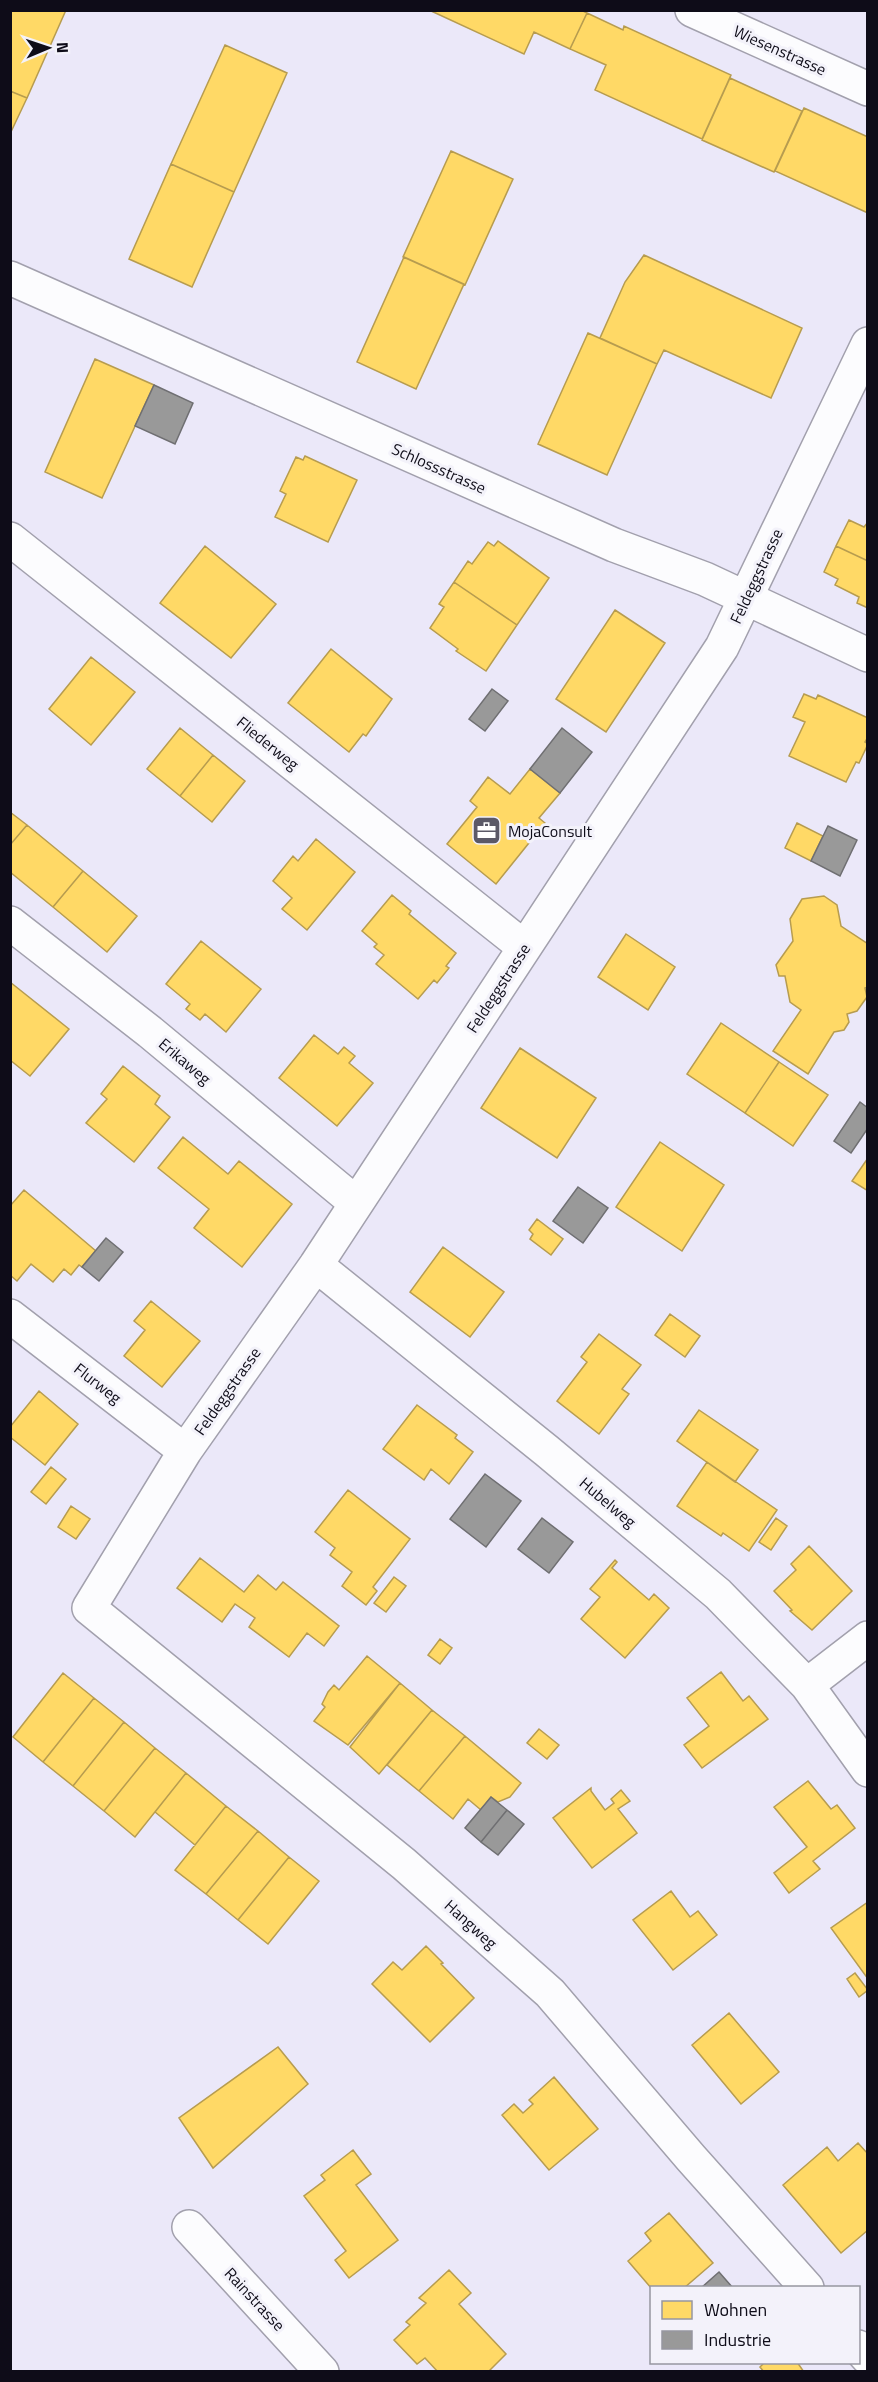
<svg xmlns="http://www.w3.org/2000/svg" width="878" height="2382" font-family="'Titillium Web',sans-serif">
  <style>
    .homes { fill: #ffd966; stroke: #b79c4f; stroke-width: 1.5 }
    .industry { fill: #999; stroke: #6f6f72; stroke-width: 1.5 }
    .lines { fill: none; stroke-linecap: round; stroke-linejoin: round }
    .street-casing { stroke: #a2a0ad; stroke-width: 36 }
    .street { stroke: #fcfcfe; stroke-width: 33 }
    .labels { text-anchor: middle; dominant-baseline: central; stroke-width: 6; stroke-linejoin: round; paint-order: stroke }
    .street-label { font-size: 16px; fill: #0e0c18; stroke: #f3f2fa }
    .poi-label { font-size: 16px; fill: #0e0c18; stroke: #f3f2fa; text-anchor: start }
  </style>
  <rect width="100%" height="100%" fill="#ebe8f9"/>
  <path class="homes" d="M 10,10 L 66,10 L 27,98 L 10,91 Z
    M 429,10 L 581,10 L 587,13 L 570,49 L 534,32 L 524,54 Z
    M 587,13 L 623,30 L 624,26 L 731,75 L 702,139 L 595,90 L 606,65 L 570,49 Z
    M 225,45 L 287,73 L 234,192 L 171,164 Z
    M 730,78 L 802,111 L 774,172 L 702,140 Z
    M 10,91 L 27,98 L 10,134 Z
    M 804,108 L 868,137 L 868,213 L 775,171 Z
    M 451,151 L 513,179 L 465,285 L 403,257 Z
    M 171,164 L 234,192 L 192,287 L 129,259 Z
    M 644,255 L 802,328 L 771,398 L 664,350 L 657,364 L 600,338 L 625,282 Z
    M 404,257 L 464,284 L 416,389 L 357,362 Z
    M 588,333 L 657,364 L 607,475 L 538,444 Z
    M 95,359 L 154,385 L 102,498 L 45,472 Z
    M 305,456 L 357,480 L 328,542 L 275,517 L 286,494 L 280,491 L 296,457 L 303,460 Z
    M 849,520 L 864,527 L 868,522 L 868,561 L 836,546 Z
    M 498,541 L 549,578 L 517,625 L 454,582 L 468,561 L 472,564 L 488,542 L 494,546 Z
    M 205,546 L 276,604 L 231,658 L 160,603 Z
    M 836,546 L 868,561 L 868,608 L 857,603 L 859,597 L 835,585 L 838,579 L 824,572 Z
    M 454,582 L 517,625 L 486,671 L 456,651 L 458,649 L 430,628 L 444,607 L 439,604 Z
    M 615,610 L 665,643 L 606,732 L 556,699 Z
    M 331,649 L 392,699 L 366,736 L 363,734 L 349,752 L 288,703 Z
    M 91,657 L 135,692 L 91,745 L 49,709 Z
    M 804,694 L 816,699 L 818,695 L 868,718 L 868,737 L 865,742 L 868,744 L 859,763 L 856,762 L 846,782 L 789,756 L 805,722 L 793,717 Z
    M 180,728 L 213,755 L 180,796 L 147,769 Z
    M 213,755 L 245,781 L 212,822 L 180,796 Z
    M 530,769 L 560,793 L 539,818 L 545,823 L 496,884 L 447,844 L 477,807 L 470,801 L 488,777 L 510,794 Z
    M 10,812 L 27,825 L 10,845 Z
    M 797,823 L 823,836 L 811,861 L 785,848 Z
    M 27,825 L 83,871 L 53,907 L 10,872 L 10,845 Z
    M 316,839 L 355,872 L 307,930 L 282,909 L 292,898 L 273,881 L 293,856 L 298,861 Z
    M 83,871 L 137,916 L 107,952 L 53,907 Z
    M 392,895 L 411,911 L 409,914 L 456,953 L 446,966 L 449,968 L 437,983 L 434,980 L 418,999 L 376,964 L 384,955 L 374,947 L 377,944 L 362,931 Z
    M 824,896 L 837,905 L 841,926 L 868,944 L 868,987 L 865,988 L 867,997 L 857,1011 L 847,1014 L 849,1022 L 844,1030 L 834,1032 L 808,1074 L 773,1051 L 801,1010 L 790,1002 L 785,976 L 779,976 L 776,965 L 793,941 L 790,919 L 802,899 Z
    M 626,934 L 675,967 L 648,1010 L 598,977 Z
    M 201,941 L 261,989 L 226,1032 L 205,1014 L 200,1020 L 186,1009 L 190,1004 L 166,984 Z
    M 10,982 L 69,1029 L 30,1076 L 10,1060 Z
    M 721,1023 L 779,1062 L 745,1113 L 687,1074 Z
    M 314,1035 L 338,1054 L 344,1047 L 355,1056 L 349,1063 L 373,1083 L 337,1126 L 279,1078 Z
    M 520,1048 L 596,1098 L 557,1158 L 481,1108 Z
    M 779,1062 L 828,1095 L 793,1146 L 745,1113 Z
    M 123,1066 L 160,1096 L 155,1104 L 170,1117 L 134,1162 L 86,1123 L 107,1099 L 101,1094 Z
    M 183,1137 L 228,1174 L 239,1161 L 292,1204 L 242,1267 L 194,1228 L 209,1209 L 158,1168 Z
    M 660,1142 L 724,1185 L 682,1251 L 616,1207 Z
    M 868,1158 L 868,1191 L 852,1181 Z
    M 24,1190 L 96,1251 L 82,1267 L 79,1265 L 71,1275 L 64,1269 L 53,1282 L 31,1264 L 17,1281 L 10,1275 L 10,1206 Z
    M 537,1219 L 563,1239 L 551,1255 L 530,1239 L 533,1234 L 529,1230 Z
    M 443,1247 L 504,1292 L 470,1337 L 410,1292 Z
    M 151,1301 L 200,1341 L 162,1387 L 124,1356 L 145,1330 L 134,1321 Z
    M 670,1314 L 700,1336 L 685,1357 L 655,1335 Z
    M 599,1334 L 641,1365 L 622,1389 L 629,1394 L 599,1434 L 557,1401 L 587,1362 L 581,1357 Z
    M 39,1391 L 78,1424 L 45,1465 L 10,1437 L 10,1427 Z
    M 417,1405 L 457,1435 L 455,1438 L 473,1452 L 449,1484 L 431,1469 L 424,1480 L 383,1449 Z
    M 699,1410 L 758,1450 L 735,1482 L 677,1441 Z
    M 707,1462 L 777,1510 L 749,1551 L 723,1533 L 721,1536 L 677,1506 Z
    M 51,1467 L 66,1479 L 46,1504 L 31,1492 Z
    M 348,1490 L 410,1539 L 373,1587 L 377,1591 L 366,1605 L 342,1586 L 352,1572 L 330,1555 L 335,1548 L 315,1532 Z
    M 71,1506 L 90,1519 L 76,1539 L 58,1527 Z
    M 776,1518 L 787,1526 L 771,1550 L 759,1542 Z
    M 809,1546 L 852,1591 L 812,1630 L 790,1611 L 792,1610 L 774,1591 L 796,1570 L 791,1564 Z
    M 200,1558 L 244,1592 L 258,1575 L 276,1590 L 283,1582 L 339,1626 L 324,1646 L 307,1633 L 289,1657 L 249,1627 L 255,1618 L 235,1604 L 222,1622 L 177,1588 Z
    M 615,1560 L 617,1562 L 612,1568 L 649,1600 L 654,1594 L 669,1608 L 625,1658 L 581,1619 L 600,1597 L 590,1589 Z
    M 394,1577 L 406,1586 L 386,1612 L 374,1603 Z
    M 440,1639 L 452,1648 L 440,1664 L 428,1655 Z
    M 367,1656 L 400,1683 L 348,1745 L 314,1721 L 325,1707 L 322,1704 L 328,1692 L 334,1685 L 339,1690 Z
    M 721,1672 L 743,1701 L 749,1696 L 768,1719 L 702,1768 L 684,1745 L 709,1726 L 687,1698 Z
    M 63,1673 L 94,1698 L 43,1762 L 13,1737 Z
    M 400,1683 L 432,1710 L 379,1774 L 350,1747 Z
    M 94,1698 L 124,1722 L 73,1786 L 43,1762 Z
    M 432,1710 L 465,1736 L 419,1791 L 387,1765 Z
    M 124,1722 L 155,1748 L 104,1811 L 73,1786 Z
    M 539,1729 L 559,1745 L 547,1759 L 527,1743 Z
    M 465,1736 L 521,1783 L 510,1797 L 498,1802 L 491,1797 L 481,1810 L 468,1799 L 453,1819 L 419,1791 Z
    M 155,1748 L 186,1773 L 135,1837 L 104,1811 Z
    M 186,1773 L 226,1806 L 195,1845 L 155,1812 Z
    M 808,1781 L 831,1809 L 837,1805 L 855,1828 L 813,1861 L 820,1869 L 789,1893 L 774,1873 L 807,1847 L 774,1807 Z
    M 591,1788 L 591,1791 L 605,1810 L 614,1803 L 611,1799 L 621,1790 L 630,1801 L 618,1809 L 637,1833 L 592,1868 L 553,1818 Z
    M 226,1806 L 258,1831 L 206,1894 L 175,1870 Z
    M 258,1831 L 289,1857 L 238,1920 L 206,1894 Z
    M 289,1857 L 319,1881 L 268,1944 L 238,1920 Z
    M 671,1891 L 690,1917 L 698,1911 L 717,1935 L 673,1970 L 633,1920 Z
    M 868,1902 L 868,1979 L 831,1928 Z
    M 426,1946 L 443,1963 L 441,1964 L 474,1998 L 430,2042 L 372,1984 L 393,1962 L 402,1970 Z
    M 855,1973 L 868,1990 L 859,1997 L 847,1979 Z
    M 729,2013 L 779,2072 L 741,2104 L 692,2045 Z
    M 278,2047 L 308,2084 L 213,2168 L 179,2118 Z
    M 554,2077 L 598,2129 L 549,2170 L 502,2115 L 514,2104 L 523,2113 L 533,2104 L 529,2100 Z
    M 858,2143 L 868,2154 L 868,2230 L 841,2253 L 783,2185 L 827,2147 L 838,2161 Z
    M 353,2150 L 371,2174 L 356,2185 L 398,2240 L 349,2278 L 335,2260 L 346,2251 L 304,2196 L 325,2180 L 321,2175 Z
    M 669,2213 L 713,2263 L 684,2288 L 652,2288 L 652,2289 L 628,2261 L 651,2241 L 645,2233 Z
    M 449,2270 L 471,2293 L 459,2304 L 506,2354 L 488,2372 L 438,2372 L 425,2358 L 417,2364 L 394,2340 L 410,2325 L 406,2322 L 426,2303 L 419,2298 Z
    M 765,2362 L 797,2362 L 804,2372 L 764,2372 L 760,2367 Z"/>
  <path class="industry" d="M 154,385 L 193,403 L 175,444 L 135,426 Z
    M 492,689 L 508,701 L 485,731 L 469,719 Z
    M 562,728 L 592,752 L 560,793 L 530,769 Z
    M 828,826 L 857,840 L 840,876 L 811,861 Z
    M 860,1102 L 868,1108 L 868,1128 L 851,1153 L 834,1141 Z
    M 578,1187 L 608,1208 L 583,1243 L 553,1221 Z
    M 106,1238 L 123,1252 L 99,1281 L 82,1267 Z
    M 485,1474 L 521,1501 L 486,1547 L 450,1519 Z
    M 542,1518 L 573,1542 L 549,1573 L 518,1549 Z
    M 491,1797 L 507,1810 L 481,1842 L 465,1828 Z
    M 507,1810 L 524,1824 L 498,1855 L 481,1842 Z
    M 719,2272 L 733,2288 L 701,2288 Z"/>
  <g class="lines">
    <defs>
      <path id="street" d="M 692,10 L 868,89
        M 10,278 L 614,545 L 705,579 L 868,655
        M 10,539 L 524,947
        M 10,923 L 150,1032 L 356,1203
        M 316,1265 L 547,1451 L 718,1594 L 807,1685 L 868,1770
        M 10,1316 L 185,1451
        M 807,1685 L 868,1638
        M 189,2227 L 322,2372
        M 807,2288 L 691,2158 L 550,1993 L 404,1864 L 89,1608 L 185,1451 L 316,1265 L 722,647 L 868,344
        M 858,2347 L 868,2358"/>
    </defs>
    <use href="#street" class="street-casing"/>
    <use href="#street" class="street"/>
  </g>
  <defs>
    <symbol id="office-square" viewBox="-11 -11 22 22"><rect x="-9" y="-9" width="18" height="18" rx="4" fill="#5b5967" stroke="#f3f2fa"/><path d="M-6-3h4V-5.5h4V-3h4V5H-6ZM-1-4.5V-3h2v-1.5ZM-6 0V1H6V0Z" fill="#fff"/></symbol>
  </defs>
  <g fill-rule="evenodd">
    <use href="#office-square" x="470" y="814" width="33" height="33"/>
  </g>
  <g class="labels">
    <g class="street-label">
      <text transform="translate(780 50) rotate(24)">Wiesenstrasse</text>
      <text transform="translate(439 468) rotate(24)">Schlossstrasse</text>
      <text transform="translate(756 576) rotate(-65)">Feldeggstrasse</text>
      <text transform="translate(268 743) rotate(39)">Fliederweg</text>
      <text transform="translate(498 988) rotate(-57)">Feldeggstrasse</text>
      <text transform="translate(185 1061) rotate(40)">Erikaweg</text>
      <text transform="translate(98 1383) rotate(38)">Flurweg</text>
      <text transform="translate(227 1391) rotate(-55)">Feldeggstrasse</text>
      <text transform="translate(608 1502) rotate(40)">Hubelweg</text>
      <text transform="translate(471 1924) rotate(42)">Hangweg</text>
      <text transform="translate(255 2299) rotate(47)">Rainstrasse</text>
    </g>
    <g class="poi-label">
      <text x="508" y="831">MojaConsult</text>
    </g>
  </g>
  <rect width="878" height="2382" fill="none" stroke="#0e0c18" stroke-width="24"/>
  <rect x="650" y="2286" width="210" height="78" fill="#f3f2fa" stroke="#9796a0" stroke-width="1.5"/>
  <rect x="662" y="2301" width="30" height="18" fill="#ffd966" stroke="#9796a0" stroke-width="1.5"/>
  <text x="704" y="2316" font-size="18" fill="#0e0c18">Wohnen</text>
  <rect x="662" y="2331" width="30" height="18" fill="#999999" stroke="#9796a0" stroke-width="1.5"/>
  <text x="704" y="2346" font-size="18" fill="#0e0c18">Industrie</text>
  <g transform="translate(48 48) rotate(88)" stroke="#f3f2fa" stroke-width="4.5" paint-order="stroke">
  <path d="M0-4.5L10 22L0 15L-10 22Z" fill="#0e0c18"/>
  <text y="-9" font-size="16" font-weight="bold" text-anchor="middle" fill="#0e0c18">N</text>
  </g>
</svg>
